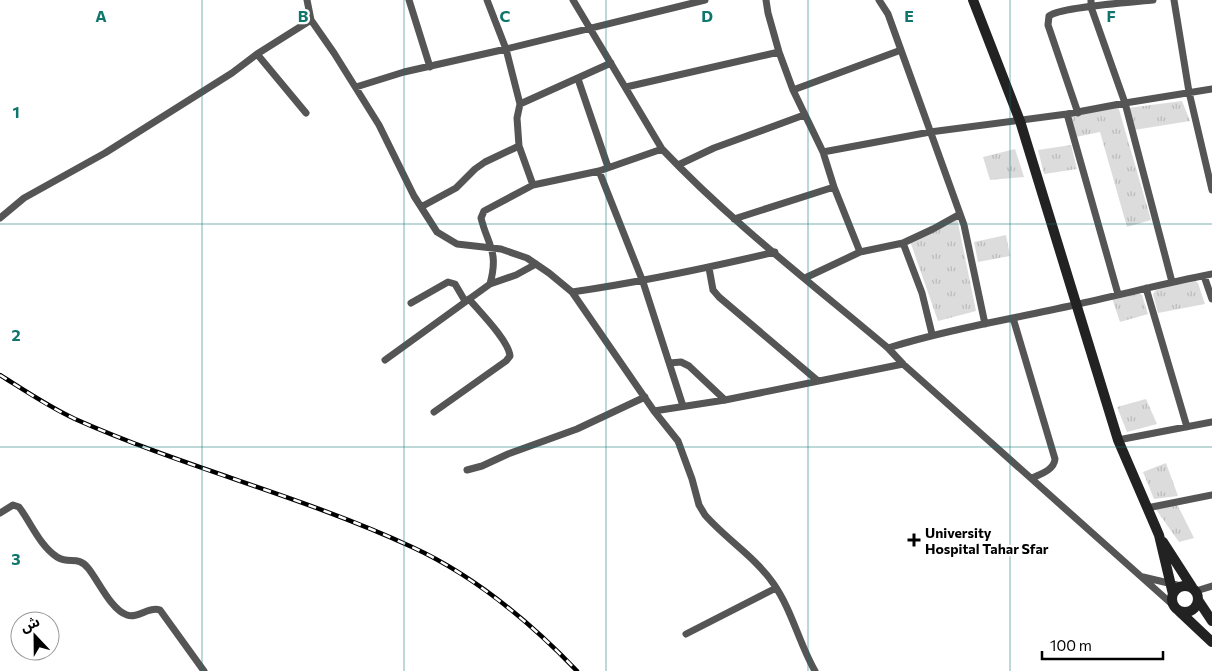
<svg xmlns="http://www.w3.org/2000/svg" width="1212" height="671" font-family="Commissioner,'Noto Sans Arabic',sans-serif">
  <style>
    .grass { fill: url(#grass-tufts) }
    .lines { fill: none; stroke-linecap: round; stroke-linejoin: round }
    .street { stroke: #555; stroke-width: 7 }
    .secondary { stroke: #222; stroke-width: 10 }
    .rail-casing { stroke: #000; stroke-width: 4.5 }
    .rail { stroke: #fff; stroke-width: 2.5; stroke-dasharray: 8; stroke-linecap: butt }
    .grid { fill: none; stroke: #0f766e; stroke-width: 1; stroke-opacity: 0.55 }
    .poi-dot { fill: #000; stroke: #fff; stroke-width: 2 }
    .labels { text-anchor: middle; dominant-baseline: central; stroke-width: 4.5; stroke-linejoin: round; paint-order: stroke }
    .poi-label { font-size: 14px; font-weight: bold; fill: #000; stroke: #fff; text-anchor: start }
    .grid-label { font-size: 16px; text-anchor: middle; font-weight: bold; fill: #0f766e; stroke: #fff; stroke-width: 4.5; stroke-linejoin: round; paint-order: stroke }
  </style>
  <defs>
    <pattern id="grass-tufts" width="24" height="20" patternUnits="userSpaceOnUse" patternTransform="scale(1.25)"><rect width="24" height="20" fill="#dcdcdc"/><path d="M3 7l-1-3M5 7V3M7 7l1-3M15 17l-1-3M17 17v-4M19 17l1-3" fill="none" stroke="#bbb"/></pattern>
  </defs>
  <rect width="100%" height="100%" fill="#fff"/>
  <path class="grass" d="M 1182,101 L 1190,121 L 1134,130 L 1128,108 Z
    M 1118,106 L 1151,220 L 1127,227 L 1100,132 L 1076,137 L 1071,118 L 1072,115 Z
    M 1071,145 L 1077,169 L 1044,174 L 1038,150 Z
    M 1015,149 L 1024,177 L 990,180 L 983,157 Z
    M 957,218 L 976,311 L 938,321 L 910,241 Z
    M 1006,235 L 1010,256 L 978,262 L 974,242 Z
    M 1194,280 L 1198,283 L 1205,304 L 1158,313 L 1153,294 L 1156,290 Z
    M 1137,292 L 1142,295 L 1148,314 L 1120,322 L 1112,298 Z
    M 1146,399 L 1157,424 L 1127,432 L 1117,407 Z
    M 1166,463 L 1178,496 L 1154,499 L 1143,472 Z
    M 1177,504 L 1194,538 L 1179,542 L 1155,508 Z"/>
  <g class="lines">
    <path class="street" d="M 307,0 L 311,20 L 334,53 L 379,125 L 414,196 L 437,232 L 457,244 L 501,249 L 527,258 L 549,273 L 572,292 L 654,411 L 678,441 L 692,479 L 699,505 L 705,515 C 726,539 755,557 773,583 C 792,610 799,643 815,671
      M 409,0 L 430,67
      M 487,0 L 506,49 L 520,104 L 517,118 L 519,146 L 533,185
      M 573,0 L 662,149 C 731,222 811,283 888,348 L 903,364 L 1174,606
      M 766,0 L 768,13 L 779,52 L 793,90 L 823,152 L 834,187 L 860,252
      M 879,0 L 888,14 L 964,225 L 985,324
      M 1091,0 L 1091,7 L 1125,103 L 1172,282
      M 1174,0 L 1189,92 L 1212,190
      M 257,54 L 306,113
      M 578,79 L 608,167
      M 356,87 L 404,72 L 506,49 L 705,0
      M 626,87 L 779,52
      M 793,90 L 901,50
      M 520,104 L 611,63
      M 1078,113 L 1048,25 L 1049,16 C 1060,7 1134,2 1153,0
      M 1067,114 L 1118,294
      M 823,152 L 930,132 L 1067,114 L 1125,103 L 1212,89
      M 678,165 L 714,148 L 804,115
      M 599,171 L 643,282 L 683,406
      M 421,207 L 456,188 L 475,169 L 485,162 L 519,146
      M 0,218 L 24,198 L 105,153 L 232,73 L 257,54 L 311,20
      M 734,219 L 834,187
      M 903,243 L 922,293 L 932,334
      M 709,268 L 713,290 L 719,297 L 818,381
      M 1204,276 L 1212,299
      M 805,278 L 860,252 L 903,243 L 933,229 L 960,214
      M 490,284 L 516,275 L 536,264
      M 1146,288 L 1187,427
      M 572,292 C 641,282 707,268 775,252
      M 411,303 L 448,282 L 455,284 L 465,301
      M 1013,318 L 1055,459 C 1054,470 1041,474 1032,478
      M 888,348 C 949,329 1012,319 1074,305 C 1120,295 1166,283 1212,274
      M 385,360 L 490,284 C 499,251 488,246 481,218 L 484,211 L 533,185 L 599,171 L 662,149
      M 670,363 L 681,362 L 689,366 L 725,400
      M 654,411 L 725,400 L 903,364
      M 434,412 L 506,361 L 510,356 C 509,341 479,311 469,299
      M 1118,440 L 1212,422
      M 467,470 L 482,466 L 508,454 L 577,429 L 645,397
      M 1147,508 L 1212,495
      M 0,513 L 13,505 L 19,507 C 31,523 40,546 57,557 C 69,565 78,555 88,568 C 98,580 111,610 127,615 C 138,619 149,606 160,610 L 204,671
      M 1143,577 L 1181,586
      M 1196,591 L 1212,586
      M 686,634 L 776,588"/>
    <path class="secondary" d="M 973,0 L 1020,121 L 1118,440 L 1159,535 L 1173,594
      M 1163,542 L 1192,587
      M1172 599a13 13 0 1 1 26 0a13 13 0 1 1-26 0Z
      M 1198,600 L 1212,621
      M 1179,611 L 1212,642"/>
    <defs>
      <path id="rail" d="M 0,375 C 24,390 49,407 75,419 C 185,468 302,496 412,547 C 473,575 531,623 577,671"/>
    </defs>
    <use href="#rail" class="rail-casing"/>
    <use href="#rail" class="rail"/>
  </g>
  <path class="grid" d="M 202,0 L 202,671M 404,0 L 404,671M 606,0 L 606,671M 808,0 L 808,671M 1010,0 L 1010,671M 0,224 L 1212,224M 0,447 L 1212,447"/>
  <path class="poi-dot" d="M911.5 532.5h5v5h5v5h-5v5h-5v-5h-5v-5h5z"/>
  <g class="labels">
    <g class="poi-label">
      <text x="925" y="532">University<tspan x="925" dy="16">Hospital Tahar Sfar</tspan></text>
    </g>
  </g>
  <g class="grid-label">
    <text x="101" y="22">A</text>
    <text x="303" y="22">B</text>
    <text x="505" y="22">C</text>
    <text x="707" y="22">D</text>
    <text x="909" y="22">E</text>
    <text x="1111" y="22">F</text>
    <text x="16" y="118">1</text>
    <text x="16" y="341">2</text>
    <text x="16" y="565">3</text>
  </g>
  <g transform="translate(35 636) rotate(338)"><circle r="24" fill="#ffffff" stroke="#999999"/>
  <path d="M0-4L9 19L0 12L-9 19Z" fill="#000000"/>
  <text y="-8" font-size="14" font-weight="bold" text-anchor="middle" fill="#000000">ش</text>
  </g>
  <path d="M1042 651v8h121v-8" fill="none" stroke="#000000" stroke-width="2.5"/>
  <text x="1050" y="651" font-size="15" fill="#000000" stroke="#ffffff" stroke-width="4" paint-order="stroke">100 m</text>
</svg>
